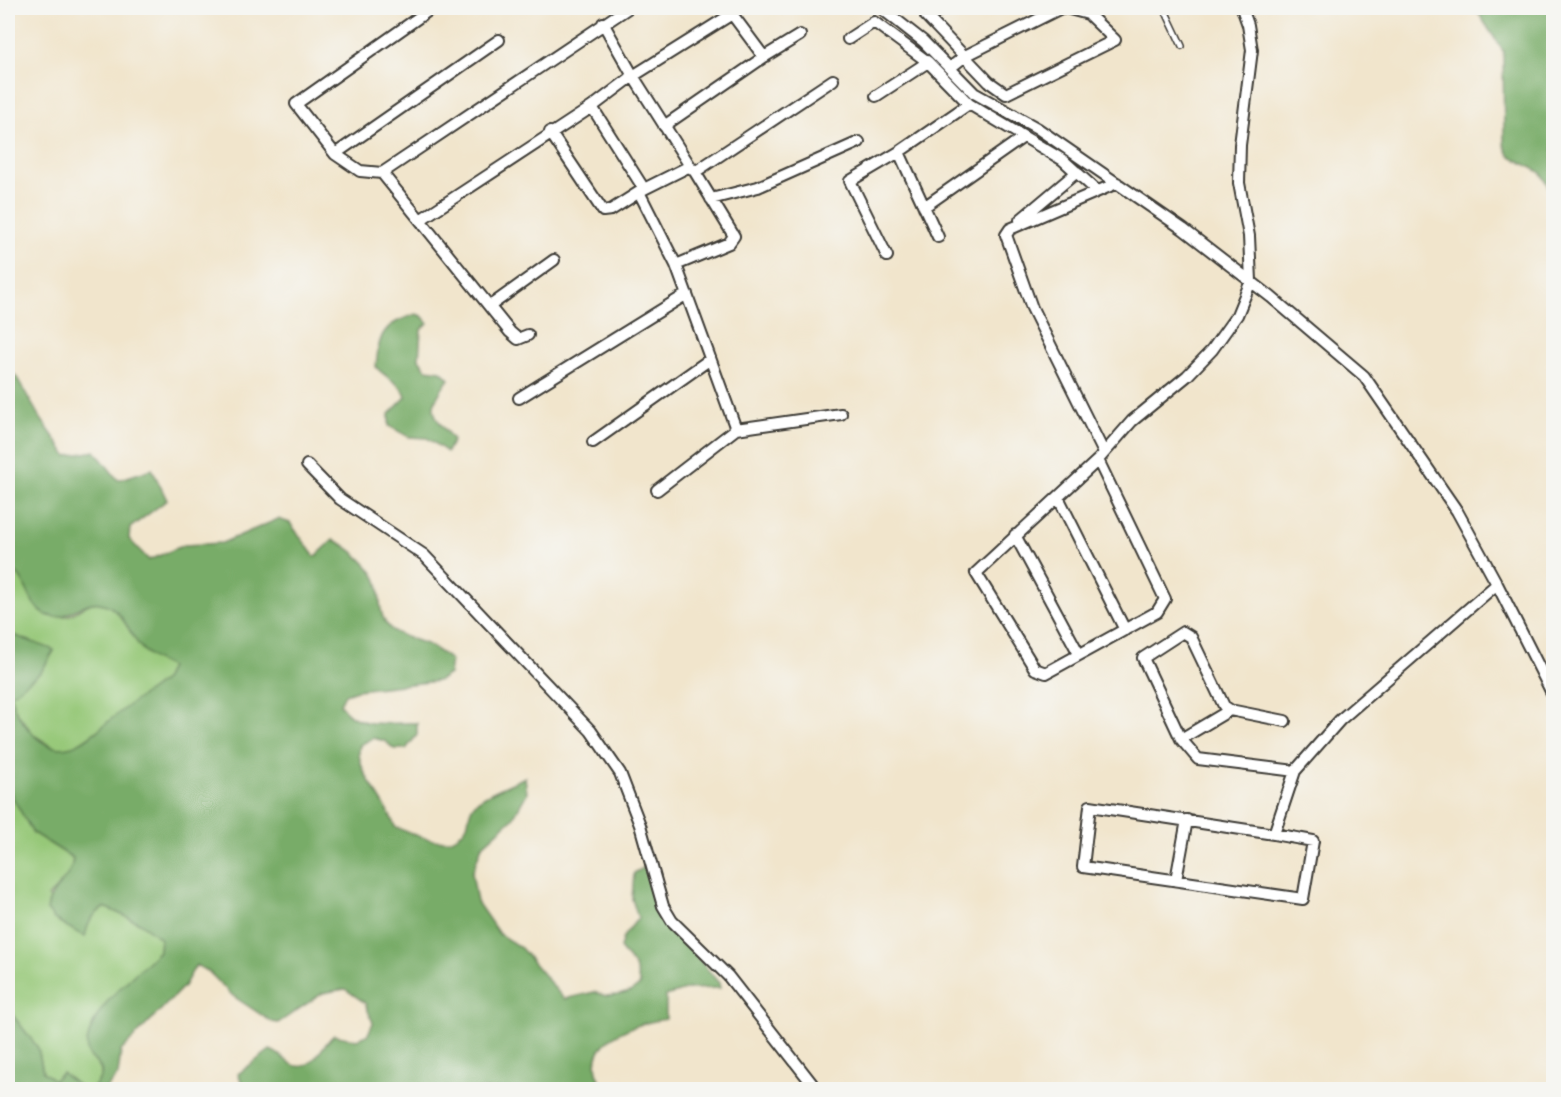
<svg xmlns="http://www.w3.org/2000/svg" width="1561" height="1097" font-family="Kalam,sans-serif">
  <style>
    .green { fill: #96c878; stroke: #59724a; stroke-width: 1.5 }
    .forest { fill: #78ac68; stroke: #4a6442; stroke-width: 1.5 }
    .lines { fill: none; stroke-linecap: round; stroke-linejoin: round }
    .lane-casing { stroke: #3c3a36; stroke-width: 8 }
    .street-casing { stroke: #3c3a36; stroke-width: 14 }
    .lane { stroke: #fff; stroke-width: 5 }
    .street { stroke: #fff; stroke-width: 10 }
  </style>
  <rect width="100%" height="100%" fill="#f6f6f2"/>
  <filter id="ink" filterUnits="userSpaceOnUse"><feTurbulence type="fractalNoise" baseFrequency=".0167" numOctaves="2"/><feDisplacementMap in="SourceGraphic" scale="12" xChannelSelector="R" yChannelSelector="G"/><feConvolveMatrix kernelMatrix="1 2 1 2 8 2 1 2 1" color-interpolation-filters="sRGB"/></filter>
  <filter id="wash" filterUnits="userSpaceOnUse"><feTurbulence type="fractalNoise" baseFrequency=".008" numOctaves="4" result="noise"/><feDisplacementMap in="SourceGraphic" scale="24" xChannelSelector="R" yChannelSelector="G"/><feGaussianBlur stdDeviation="1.35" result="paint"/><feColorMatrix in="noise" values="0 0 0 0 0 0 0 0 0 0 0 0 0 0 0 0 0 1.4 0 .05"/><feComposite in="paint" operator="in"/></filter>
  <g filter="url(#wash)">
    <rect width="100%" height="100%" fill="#f1e5cc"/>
    <path class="green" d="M 8,566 C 26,577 29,597 43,613 C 50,614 59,617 66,616 C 79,614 86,600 100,603 C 126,608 130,643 150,656 C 156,661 164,663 170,667 L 165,679 L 94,733 L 75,746 L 64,749 L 53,747 L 34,735 L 12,706 L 11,694 L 41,672 L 54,651 L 8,633 Z
      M 8,789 L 33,833 L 73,858 L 73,870 L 48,897 L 87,924 L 95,913 L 105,907 L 140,923 L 160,938 L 159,951 L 142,968 L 90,1057 C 104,1069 105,1075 92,1089 L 83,1089 L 62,1073 L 54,1081 L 43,1072 L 38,1048 L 8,1009 Z"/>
    <path class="forest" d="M 1475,8 L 1553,8 L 1553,195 L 1541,173 L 1509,155 L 1504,144 L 1503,51 Z
      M 416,314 L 422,316 L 428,323 L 421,330 L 419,359 L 426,369 L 441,371 L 449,379 C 425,411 432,412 453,440 L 447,452 L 427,438 L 409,437 L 389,426 L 389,414 L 406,397 C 402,383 385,378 376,367 C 379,332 383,325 416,314 Z
      M 8,371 L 16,376 L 39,416 L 67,456 L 95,451 L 118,480 L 152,469 L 167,500 L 130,528 L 129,539 L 149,560 L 184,545 L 222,543 L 278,519 L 290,523 L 315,557 L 333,540 C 347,544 375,569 378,584 C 381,600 378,616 390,628 C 398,637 417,639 428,645 C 436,649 444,655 451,660 L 449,674 L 438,681 L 357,690 L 345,694 L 340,704 C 358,732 389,721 417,723 L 417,735 L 406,749 L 394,749 L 385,741 L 373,738 L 360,745 C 353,770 387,801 395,827 C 417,835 451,854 467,825 C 470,817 468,810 475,803 C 487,792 510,785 525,777 L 527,793 L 513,818 L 482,846 L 472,873 L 477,902 L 499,934 L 521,948 L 564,999 L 594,992 L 606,996 L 618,995 L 630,992 L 640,985 L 635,967 L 620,948 L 623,937 L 638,918 L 632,899 L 634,873 L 645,867 L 661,914 L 719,983 L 720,988 L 688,989 L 666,996 L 666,1019 C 628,1025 575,1043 605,1089 L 245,1090 L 238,1074 L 270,1050 C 279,1053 282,1058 290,1063 C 311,1077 321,1045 334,1035 L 357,1040 L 368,1034 L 373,1023 L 365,1003 L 345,989 L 323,993 L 278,1023 L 272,1022 L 233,996 L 209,972 L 196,965 L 184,986 L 121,1051 L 118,1075 L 106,1089 L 87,1089 L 92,1089 C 118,1061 82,1066 87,1042 C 96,1001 131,980 159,951 L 160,938 L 140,923 L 105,907 C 92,915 88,922 85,937 L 54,919 L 47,910 C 49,888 72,880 73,858 L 33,833 L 8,789 L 8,633 L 54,650 L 41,672 L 11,695 C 13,709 21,720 30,731 C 64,769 91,734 120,712 C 134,700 151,691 165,679 L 170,667 C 164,663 156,661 150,656 C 130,643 126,607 100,603 C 79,599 65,627 43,613 C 26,602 29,579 8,566 Z
      M 8,1009 L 38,1048 L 43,1072 L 54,1080 L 62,1073 L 83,1089 L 8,1089 Z"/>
  </g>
  <g filter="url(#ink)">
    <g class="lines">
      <defs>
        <path id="lane" d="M 1164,8 L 1182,46"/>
        <path id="street" d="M 881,8 L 923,41 L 974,93 L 1037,128 L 1183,229 L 1271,297 L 1364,376 L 1457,511 L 1497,584 L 1554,697
          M 945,8 L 926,16 L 989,82 L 1006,94 L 1115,40 L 1088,14 L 1066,8
          M 848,39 L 874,22 L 928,62 L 969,104 L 1063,160 L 1096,190
          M 499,40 L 335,154 L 360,171 L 382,173 L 628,8
          M 764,57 L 800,35
          M 950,68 L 965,56 L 1061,8
          M 876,96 L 928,62
          M 592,107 L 644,189
          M 664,126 L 764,57 L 732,14 L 633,76 L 690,166 L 695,172 L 734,236 L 729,243 L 676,265
          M 550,132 L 603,211 L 611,210 L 644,189 L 690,166
          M 335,154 L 296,104 L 432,8
          M 695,172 L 833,80
          M 382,173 L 420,220
          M 640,194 L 676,265 L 736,429 L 657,490
          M 711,199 L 758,187 L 859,142
          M 924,207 L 1022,138
          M 1020,220 L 1077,172
          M 938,237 L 899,152 L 969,104
          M 887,256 L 850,181 L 899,152
          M 490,306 L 554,260
          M 528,335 L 518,339 L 510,332 L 420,220 L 592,107 L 633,76 L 603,23
          M 519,398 L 687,294
          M 736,429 L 841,414
          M 593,442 L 709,360
          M 1104,453 L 1032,308 L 1006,235 L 1010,229 L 1117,183
          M 1098,460 L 1165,599 L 1157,612 L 1046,673 L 1035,669 L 976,573 L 1098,460 L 1132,421 L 1187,376 L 1212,350 L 1237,315 L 1251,281 L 1249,236 L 1239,183 L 1240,145 L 1252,50 L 1248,25 L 1242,8
          M 307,465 L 340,499 L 424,555 L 591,731 L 620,773 L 640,825 L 663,906 L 672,921 L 728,976 L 817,1090
          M 1058,497 L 1125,630
          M 1015,535 L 1079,654
          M 1285,721 L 1230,710 L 1224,706 L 1191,637 L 1183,632 L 1143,658 L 1181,739 L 1198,759 L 1295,771 L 1340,720 L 1497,584
          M 1181,739 L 1230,710
          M 1274,834 L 1313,841 L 1303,899 L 1083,867 L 1090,806 L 1274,834 L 1295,771
          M 1176,880 L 1187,820"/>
      </defs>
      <use href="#lane" class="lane-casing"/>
      <use href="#street" class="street-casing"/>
      <use href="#lane" class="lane"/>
      <use href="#street" class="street"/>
    </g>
  </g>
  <rect width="1561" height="1097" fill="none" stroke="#f6f6f2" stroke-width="30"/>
</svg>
